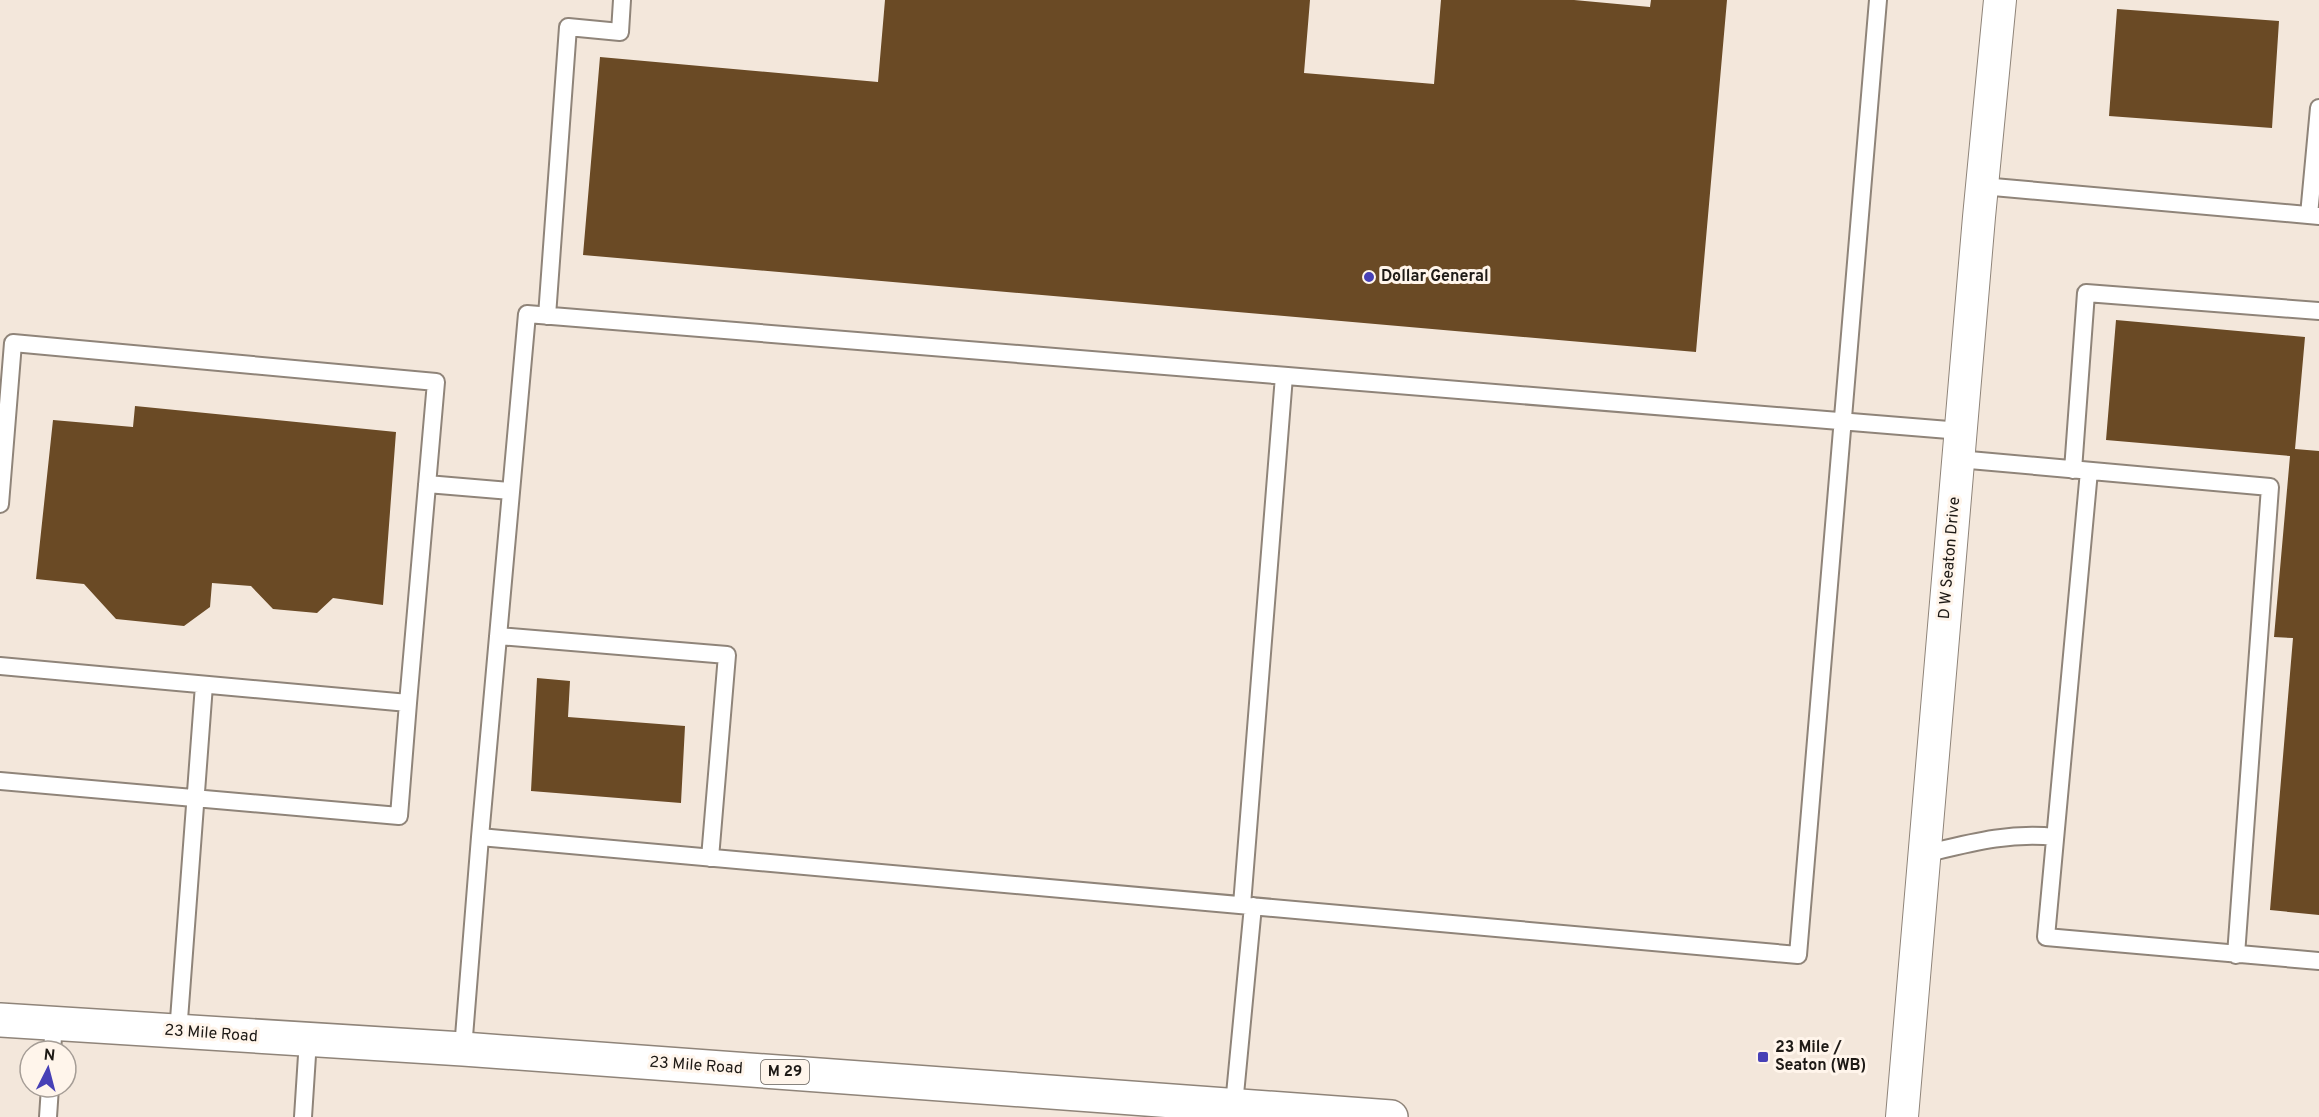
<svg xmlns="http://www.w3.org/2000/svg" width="2319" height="1117" font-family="Overpass,sans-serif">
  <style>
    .building { fill: #6a4a25 }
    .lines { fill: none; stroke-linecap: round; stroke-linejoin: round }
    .service-casing { stroke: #8f8479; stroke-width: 20 }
    .minor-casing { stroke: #8f8479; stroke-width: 34 }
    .primary-casing { stroke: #8f8479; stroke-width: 36 }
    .service { stroke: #fff; stroke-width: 16 }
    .minor { stroke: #fff; stroke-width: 32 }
    .primary { stroke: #fff; stroke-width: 33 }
    .poi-dot { fill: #4740b6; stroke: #fff5eb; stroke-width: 2 }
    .labels { text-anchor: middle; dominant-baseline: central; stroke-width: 6; stroke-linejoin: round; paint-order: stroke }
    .shield { fill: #fff5eb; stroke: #625c56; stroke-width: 1.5 }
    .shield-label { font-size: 15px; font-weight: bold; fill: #1e1a16 }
    .poi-label { font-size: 16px; font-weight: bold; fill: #1e1a16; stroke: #fff5eb; text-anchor: start }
    .street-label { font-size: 16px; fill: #1e1a16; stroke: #fff5eb }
  </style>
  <rect width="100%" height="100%" fill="#f3e7db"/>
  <path class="building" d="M 885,0 L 1310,0 L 1304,73 L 1434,84 L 1441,0 L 1574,0 L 1650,7 L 1651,0 L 1727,0 L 1696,352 L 583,255 L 600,57 L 878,82 Z
    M 2117,9 L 2279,21 L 2272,128 L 2109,116 Z
    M 2116,320 L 2305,337 L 2295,449 L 2319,451 L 2319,915 L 2270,910 L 2293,638 L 2274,637 L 2290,456 L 2106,440 Z
    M 135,406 L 396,432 L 383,605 L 333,598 L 317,613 L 273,609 L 251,586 L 212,583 L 210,607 L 184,626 L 116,619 L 84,584 L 36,579 L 53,420 L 133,427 Z
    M 537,678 L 570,681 L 568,717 L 685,726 L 681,803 L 531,791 Z"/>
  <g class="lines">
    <defs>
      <path id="service" d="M 1982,186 L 2319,216
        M 2309,215 L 2319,108
        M 547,316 L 568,27 L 620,32 L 622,0
        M 1958,459 L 2270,487 L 2236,955
        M 2073,470 L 2086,293 L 2319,311
        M 2089,471 L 2046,937 L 2319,961
        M 427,484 L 511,491
        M 0,504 L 13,343 L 436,382 L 408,703 L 0,666
        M 498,636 L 727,655 L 710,858
        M 0,781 L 399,816 L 408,703
        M 480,837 L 1798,955 L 1878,0
        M 1924,854 C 1970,843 2009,832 2055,837
        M 1242,905 L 1284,376
        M 178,1033 L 204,685
        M 463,1049 L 480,837 L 527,314 L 1961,431
        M 52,1051 L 54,1024
        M 1234,1105 L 1253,906
        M 48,1117 L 50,1087
        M 303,1117 L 308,1040"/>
      <path id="minor" d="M 1902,1117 L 1979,217 L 2000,0"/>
      <path id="primary" d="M 0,1020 L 463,1049 L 1391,1117"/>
    </defs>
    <use href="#service" class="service-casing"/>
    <use href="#minor" class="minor-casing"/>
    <use href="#primary" class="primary-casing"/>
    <use href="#service" class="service"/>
    <use href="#minor" class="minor"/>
    <use href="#primary" class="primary"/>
  </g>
  <g class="poi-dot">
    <circle cx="1369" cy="277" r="6"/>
    <rect x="1757" y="1051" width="12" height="12" rx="3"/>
  </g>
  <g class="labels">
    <rect class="shield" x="761" y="1060" width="48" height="24" rx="4.5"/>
    <g class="shield-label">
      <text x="785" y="1072">M 29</text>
    </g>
    <g class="poi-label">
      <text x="1381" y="277">Dollar General</text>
      <text x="1775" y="1048">23 Mile /<tspan x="1775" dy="18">Seaton (WB)</tspan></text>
    </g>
    <g class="street-label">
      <text transform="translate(1950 558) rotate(-85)">D W Seaton Drive</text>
      <text transform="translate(211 1034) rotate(4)">23 Mile Road</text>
      <text transform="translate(696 1066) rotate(4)">23 Mile Road</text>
    </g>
  </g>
  <g transform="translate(48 1069) rotate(6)"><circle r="28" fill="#fff5eb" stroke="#a59d96" stroke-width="1.5"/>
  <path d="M0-4.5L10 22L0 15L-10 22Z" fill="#4740b6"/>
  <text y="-9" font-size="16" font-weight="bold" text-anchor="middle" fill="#1e1a16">N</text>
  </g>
</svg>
